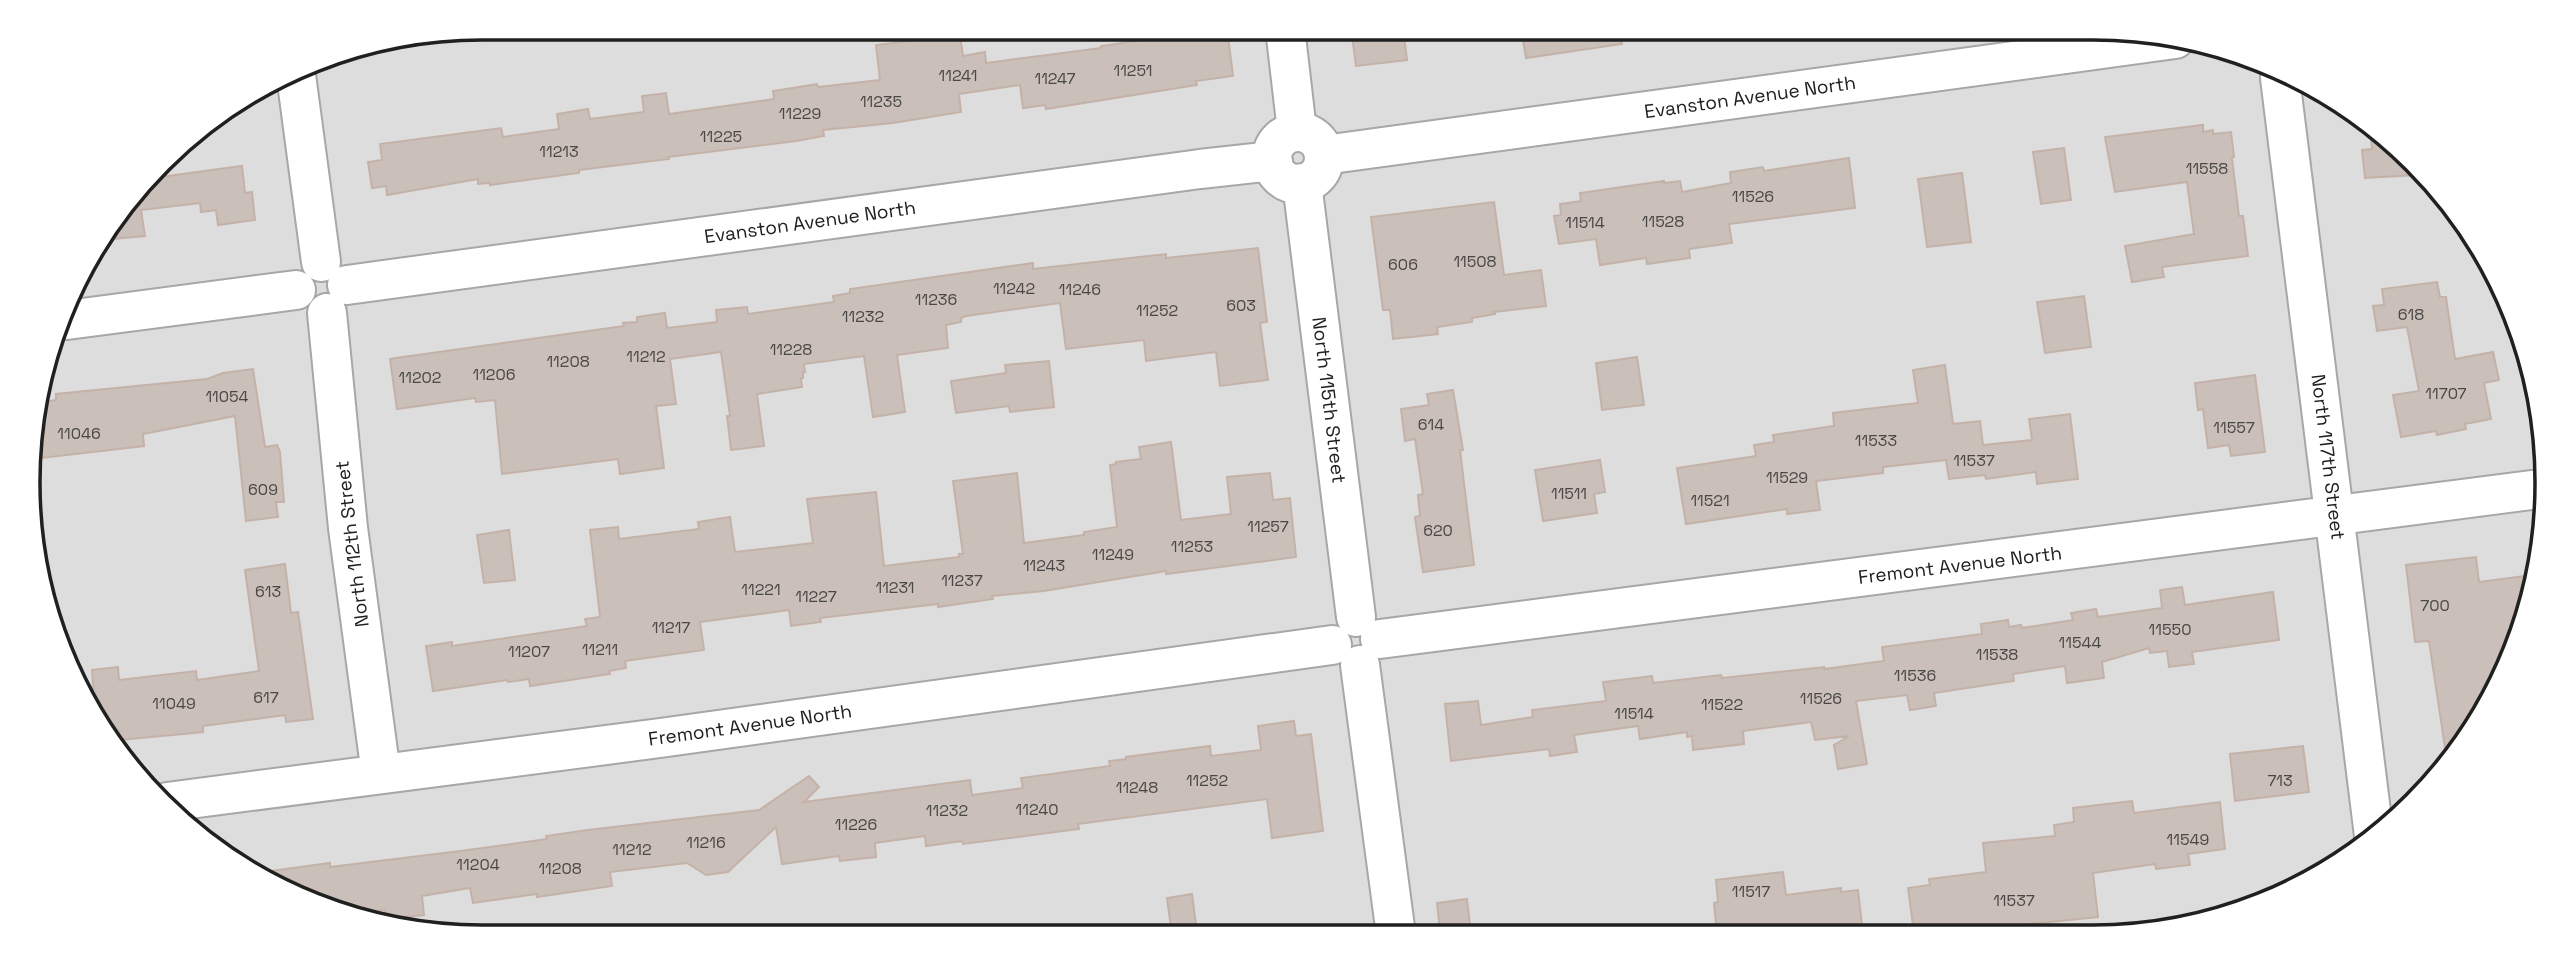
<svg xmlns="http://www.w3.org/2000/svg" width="2575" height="965" font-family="'Space Grotesk',sans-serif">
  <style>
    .residential { fill: #dedddd }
    .building { fill: #cabfb9; stroke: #c4b2a8; stroke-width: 2 }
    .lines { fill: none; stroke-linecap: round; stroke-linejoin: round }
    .minor-casing { stroke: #a7a7a7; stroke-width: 42 }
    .minor { stroke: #fff; stroke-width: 38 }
    .labels { text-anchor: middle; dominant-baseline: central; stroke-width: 7; stroke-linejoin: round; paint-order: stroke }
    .number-label { font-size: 16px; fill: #4a4846 }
    .street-label { font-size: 19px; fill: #202020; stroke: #fff }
    .rim { fill: none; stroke: #202020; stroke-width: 3.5 }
  </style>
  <rect width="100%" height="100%" fill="#f1ede6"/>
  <path class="residential" d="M 483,28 L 2092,28 L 2211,44 L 2369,122 L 2486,256 L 2543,424 L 2531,601 L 2471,735 L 2392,824 L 2293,890 L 2152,933 L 483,937 L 364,921 L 206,843 L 104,735 L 37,572 L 32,423 L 89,256 L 183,141 L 336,52 Z"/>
  <path class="building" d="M 924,28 L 959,28 L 963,56 L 985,52 L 986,63 L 1101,48 L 1101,46 L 1169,36 L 1169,31 L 1227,28 L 1233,76 L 1196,81 L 1197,85 L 1046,109 L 1045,105 L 1023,108 L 1020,85 L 959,94 L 961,112 L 893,123 L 823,130 L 824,136 L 796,141 L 668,157 L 669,159 L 579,170 L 579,173 L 490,185 L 490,183 L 478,184 L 478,179 L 387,195 L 386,186 L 372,188 L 368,162 L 382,160 L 380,144 L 501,128 L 503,137 L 559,129 L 557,114 L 588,109 L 590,119 L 644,112 L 642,96 L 666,93 L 669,114 L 774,99 L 773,91 L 817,84 L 818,87 L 880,80 L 876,45 L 926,39 Z
    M 1351,28 L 1403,28 L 1407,60 L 1356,66 Z
    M 1521,28 L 1620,28 L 1622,44 L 1526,58 Z
    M 2369,122 L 2370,122 L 2416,175 L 2365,178 L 2362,150 L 2372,149 Z
    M 2203,125 L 2203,132 L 2213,130 L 2213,134 L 2231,132 L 2234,157 L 2232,158 L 2239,216 L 2243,216 L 2248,256 L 2162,267 L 2164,277 L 2132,282 L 2125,246 L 2194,234 L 2187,182 L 2115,192 L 2105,137 Z
    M 2064,148 L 2071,200 L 2041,204 L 2033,152 Z
    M 1849,158 L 1855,208 L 1729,224 L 1732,243 L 1689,249 L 1690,258 L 1647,264 L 1646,258 L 1600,265 L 1596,239 L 1559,244 L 1554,216 L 1561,215 L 1560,204 L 1581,201 L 1580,193 L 1664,181 L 1664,183 L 1680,181 L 1682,192 L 1731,183 L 1730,172 L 1763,167 L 1764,171 Z
    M 242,166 L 245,193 L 252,192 L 255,220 L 218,225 L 216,210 L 201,212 L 200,203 L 141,210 L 145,236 L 101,240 L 153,178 Z
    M 1962,173 L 1971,242 L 1927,247 L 1918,179 Z
    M 1494,202 L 1504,275 L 1541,270 L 1546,306 L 1494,312 L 1495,314 L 1472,318 L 1472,322 L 1437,327 L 1438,334 L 1393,339 L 1390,310 L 1383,310 L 1371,217 Z
    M 1258,248 L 1267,322 L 1260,323 L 1268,380 L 1220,386 L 1216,352 L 1146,361 L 1144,340 L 1066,349 L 1060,303 L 966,316 L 961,318 L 961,322 L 946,325 L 948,348 L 897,355 L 905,412 L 873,417 L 864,356 L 804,364 L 805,372 L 803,372 L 803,378 L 801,378 L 802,387 L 757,394 L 764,446 L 731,450 L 727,416 L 730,416 L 721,352 L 670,359 L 676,404 L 656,406 L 664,468 L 620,474 L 618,459 L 502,474 L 495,400 L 476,402 L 475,398 L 397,409 L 390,359 L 396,358 L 624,326 L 623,323 L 637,322 L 637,317 L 665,313 L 667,328 L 717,322 L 716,310 L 747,307 L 748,314 L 834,302 L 833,296 L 850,293 L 850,289 L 1033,263 L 1033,269 L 1166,254 L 1166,258 Z
    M 2437,282 L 2440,297 L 2446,297 L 2455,359 L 2493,352 L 2499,380 L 2484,383 L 2491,419 L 2465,424 L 2466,429 L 2437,435 L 2436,431 L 2401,437 L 2393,395 L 2419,391 L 2407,327 L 2377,331 L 2373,306 L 2384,305 L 2382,289 Z
    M 2084,296 L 2091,347 L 2045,353 L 2037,302 Z
    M 1637,357 L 1644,405 L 1602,410 L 1596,363 Z
    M 1049,361 L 1054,407 L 1010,412 L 1009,406 L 956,413 L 951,381 L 1006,373 L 1005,365 Z
    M 1945,365 L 1953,424 L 1980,421 L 1983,445 L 2032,440 L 2029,419 L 2070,414 L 2078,479 L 2037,484 L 2036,472 L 1986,479 L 1985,475 L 1949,479 L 1946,460 L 1883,467 L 1883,473 L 1816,481 L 1820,510 L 1787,514 L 1787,509 L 1686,524 L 1677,468 L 1756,456 L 1754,445 L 1774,442 L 1773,435 L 1834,426 L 1833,413 L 1918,403 L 1913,370 Z
    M 253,369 L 265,447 L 277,445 L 280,452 L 284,502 L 276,502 L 278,517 L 246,521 L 235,416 L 143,434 L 144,446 L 33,459 L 32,423 L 39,403 L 56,400 L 56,394 L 207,379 L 223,373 Z
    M 2255,375 L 2265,452 L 2231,456 L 2229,445 L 2208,448 L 2203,409 L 2198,410 L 2195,383 Z
    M 1453,390 L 1463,450 L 1460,450 L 1474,565 L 1423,572 L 1415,517 L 1420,516 L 1418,495 L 1423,494 L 1415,439 L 1405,441 L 1401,409 L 1429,405 L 1427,394 Z
    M 1171,442 L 1181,520 L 1231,514 L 1227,477 L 1270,473 L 1273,500 L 1290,498 L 1296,557 L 1166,574 L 1166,571 L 1044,591 L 992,596 L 993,599 L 958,604 L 938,607 L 938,604 L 820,618 L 821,622 L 791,626 L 789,610 L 700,622 L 704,650 L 625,661 L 626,668 L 609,671 L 610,674 L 530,686 L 529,679 L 508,682 L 507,680 L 433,691 L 426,646 L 452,642 L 452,646 L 587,626 L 585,619 L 600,617 L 590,530 L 618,527 L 619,539 L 699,529 L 698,522 L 730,517 L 735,552 L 813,543 L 807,499 L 876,492 L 884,566 L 959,557 L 959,554 L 963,554 L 953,481 L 1017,473 L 1024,543 L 1084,535 L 1084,532 L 1117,527 L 1110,465 L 1116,464 L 1116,462 L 1141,459 L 1139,447 Z
    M 1600,460 L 1605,492 L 1594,494 L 1597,513 L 1543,521 L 1535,470 Z
    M 509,530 L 515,580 L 484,583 L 477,535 Z
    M 2476,557 L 2479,582 L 2533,575 L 2531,601 L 2471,735 L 2447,761 L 2429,641 L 2415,642 L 2406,565 Z
    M 285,564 L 291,613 L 298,612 L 313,719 L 286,722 L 285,715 L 203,726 L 203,732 L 110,741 L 104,735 L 95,711 L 92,670 L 118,667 L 119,680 L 196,671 L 197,680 L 259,671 L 245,570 Z
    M 2182,587 L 2185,605 L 2273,592 L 2279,640 L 2192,652 L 2194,664 L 2169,667 L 2167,651 L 2150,653 L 2149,648 L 2102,662 L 2104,678 L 2067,683 L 2065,666 L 2013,674 L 2014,681 L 1934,693 L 1936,706 L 1910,710 L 1907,695 L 1856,701 L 1867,764 L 1838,769 L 1834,745 L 1849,736 L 1815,740 L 1811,722 L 1743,731 L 1744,744 L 1693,750 L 1692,736 L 1687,737 L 1687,732 L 1640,739 L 1638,726 L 1574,735 L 1577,752 L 1550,756 L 1549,749 L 1451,761 L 1445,704 L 1478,701 L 1481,725 L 1533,717 L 1532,710 L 1606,701 L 1603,682 L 1652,676 L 1653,683 L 1721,675 L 1722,678 L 1824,667 L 1824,669 L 1884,661 L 1882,647 L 1982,634 L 1981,624 L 2008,620 L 2009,627 L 2021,625 L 2022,628 L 2073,620 L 2071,613 L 2096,609 L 2098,617 L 2162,608 L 2160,590 Z
    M 1294,721 L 1296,736 L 1311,734 L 1323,831 L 1272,838 L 1267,799 L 1078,824 L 1079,829 L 963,844 L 962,841 L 926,846 L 925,836 L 875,843 L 876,857 L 840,861 L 839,856 L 782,864 L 776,827 L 728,872 L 706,875 L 687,863 L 610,872 L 612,886 L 537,897 L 537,894 L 473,903 L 470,888 L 422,896 L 424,915 L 386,919 L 385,910 L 350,914 L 263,872 L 330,863 L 330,867 L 468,850 L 547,839 L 546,836 L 588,830 L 759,810 L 809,776 L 819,787 L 804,802 L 970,780 L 972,795 L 1023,788 L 1021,778 L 1110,766 L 1109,761 L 1126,759 L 1126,757 L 1210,746 L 1211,756 L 1261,750 L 1258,726 Z
    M 2303,746 L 2309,792 L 2235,801 L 2230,754 Z
    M 2132,801 L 2134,813 L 2220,802 L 2225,849 L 2188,854 L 2190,865 L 2156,869 L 2155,864 L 2093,873 L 2098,917 L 1944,933 L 1914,933 L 1908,888 L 1930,885 L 1929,879 L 1986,872 L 1983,843 L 2055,836 L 2054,825 L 2074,822 L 2073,808 Z
    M 1783,872 L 1786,895 L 1841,888 L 1841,892 L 1858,890 L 1863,934 L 1822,934 L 1821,929 L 1778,934 L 1717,934 L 1714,903 L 1718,902 L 1716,880 Z
    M 1192,894 L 1197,933 L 1172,935 L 1167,898 Z
    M 1467,899 L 1470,926 L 1440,930 L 1437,903 Z"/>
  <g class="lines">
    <defs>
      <path id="minor" d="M 1285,28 L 1297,131
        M 296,75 L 321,262
        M 2280,78 L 2374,836
        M1272 158a26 26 0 1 1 52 0a26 26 0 1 1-52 0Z
        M 1324,155 L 2175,39
        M 1302,183 L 1356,617
        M 347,285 L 1200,169 L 1273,161
        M 327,313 L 348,528 L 381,774
        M 67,320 L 296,290
        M 1380,639 L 2539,489
        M 1360,665 L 1396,935
        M 167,802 L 660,738 L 1332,645"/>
    </defs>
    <use href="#minor" class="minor-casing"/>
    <use href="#minor" class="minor"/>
  </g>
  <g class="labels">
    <g class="number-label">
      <text x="1133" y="70">11251</text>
      <text x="958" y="75">11241</text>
      <text x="1055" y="78">11247</text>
      <text x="881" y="101">11235</text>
      <text x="800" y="113">11229</text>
      <text x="721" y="136">11225</text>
      <text x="559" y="151">11213</text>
      <text x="2207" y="168">11558</text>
      <text x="1753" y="196">11526</text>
      <text x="1663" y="221">11528</text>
      <text x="1585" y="222">11514</text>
      <text x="1475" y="261">11508</text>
      <text x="1403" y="264">606</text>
      <text x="1014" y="288">11242</text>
      <text x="1080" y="289">11246</text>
      <text x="936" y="299">11236</text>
      <text x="1241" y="305">603</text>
      <text x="1157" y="310">11252</text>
      <text x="2411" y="314">618</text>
      <text x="863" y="316">11232</text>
      <text x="791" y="349">11228</text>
      <text x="646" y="356">11212</text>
      <text x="568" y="361">11208</text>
      <text x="494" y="374">11206</text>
      <text x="420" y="377">11202</text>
      <text x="2446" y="393">11707</text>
      <text x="227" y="396">11054</text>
      <text x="1431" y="424">614</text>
      <text x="2234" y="427">11557</text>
      <text x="79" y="433">11046</text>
      <text x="1876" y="440">11533</text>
      <text x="1974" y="460">11537</text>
      <text x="1787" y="477">11529</text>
      <text x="263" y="489">609</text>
      <text x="1569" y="493">11511</text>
      <text x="1710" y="500">11521</text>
      <text x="1268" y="526">11257</text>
      <text x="1438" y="530">620</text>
      <text x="1192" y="546">11253</text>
      <text x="1113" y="554">11249</text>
      <text x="1044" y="565">11243</text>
      <text x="962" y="580">11237</text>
      <text x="895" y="587">11231</text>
      <text x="761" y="589">11221</text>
      <text x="268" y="591">613</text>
      <text x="816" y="596">11227</text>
      <text x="2435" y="605">700</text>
      <text x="671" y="627">11217</text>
      <text x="2170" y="629">11550</text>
      <text x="2080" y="642">11544</text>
      <text x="600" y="649">11211</text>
      <text x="529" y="651">11207</text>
      <text x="1997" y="654">11538</text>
      <text x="1915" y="675">11536</text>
      <text x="266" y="697">617</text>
      <text x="1821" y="698">11526</text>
      <text x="174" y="703">11049</text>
      <text x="1722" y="704">11522</text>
      <text x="1634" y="713">11514</text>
      <text x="1207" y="780">11252</text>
      <text x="2280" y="780">713</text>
      <text x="1137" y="787">11248</text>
      <text x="1037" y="809">11240</text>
      <text x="947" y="810">11232</text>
      <text x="856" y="824">11226</text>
      <text x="2188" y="839">11549</text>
      <text x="706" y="842">11216</text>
      <text x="632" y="849">11212</text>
      <text x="478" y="864">11204</text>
      <text x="560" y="868">11208</text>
      <text x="1751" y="891">11517</text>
      <text x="2014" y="900">11537</text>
    </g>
    <g class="street-label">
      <text transform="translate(1750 97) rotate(-8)">Evanston Avenue North</text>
      <text transform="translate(810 222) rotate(-8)">Evanston Avenue North</text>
      <text transform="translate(1329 400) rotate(83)">North 115th Street</text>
      <text transform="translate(2328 457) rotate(83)">North 117th Street</text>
      <text transform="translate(352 544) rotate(-97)">North 112th Street</text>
      <text transform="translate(1960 565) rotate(-7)">Fremont Avenue North</text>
      <text transform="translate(750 725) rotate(-8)">Fremont Avenue North</text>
    </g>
  </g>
  <path d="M0 0H2575V965H0ZM482 40H2093A442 442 0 0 1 2535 482V483A442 442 0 0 1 2093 925H482A442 442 0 0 1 40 483V482A442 442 0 0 1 482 40Z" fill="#fff" fill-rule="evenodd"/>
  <path class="rim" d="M482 40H2093A442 442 0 0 1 2535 482V483A442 442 0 0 1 2093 925H482A442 442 0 0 1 40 483V482A442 442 0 0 1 482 40Z"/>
</svg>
